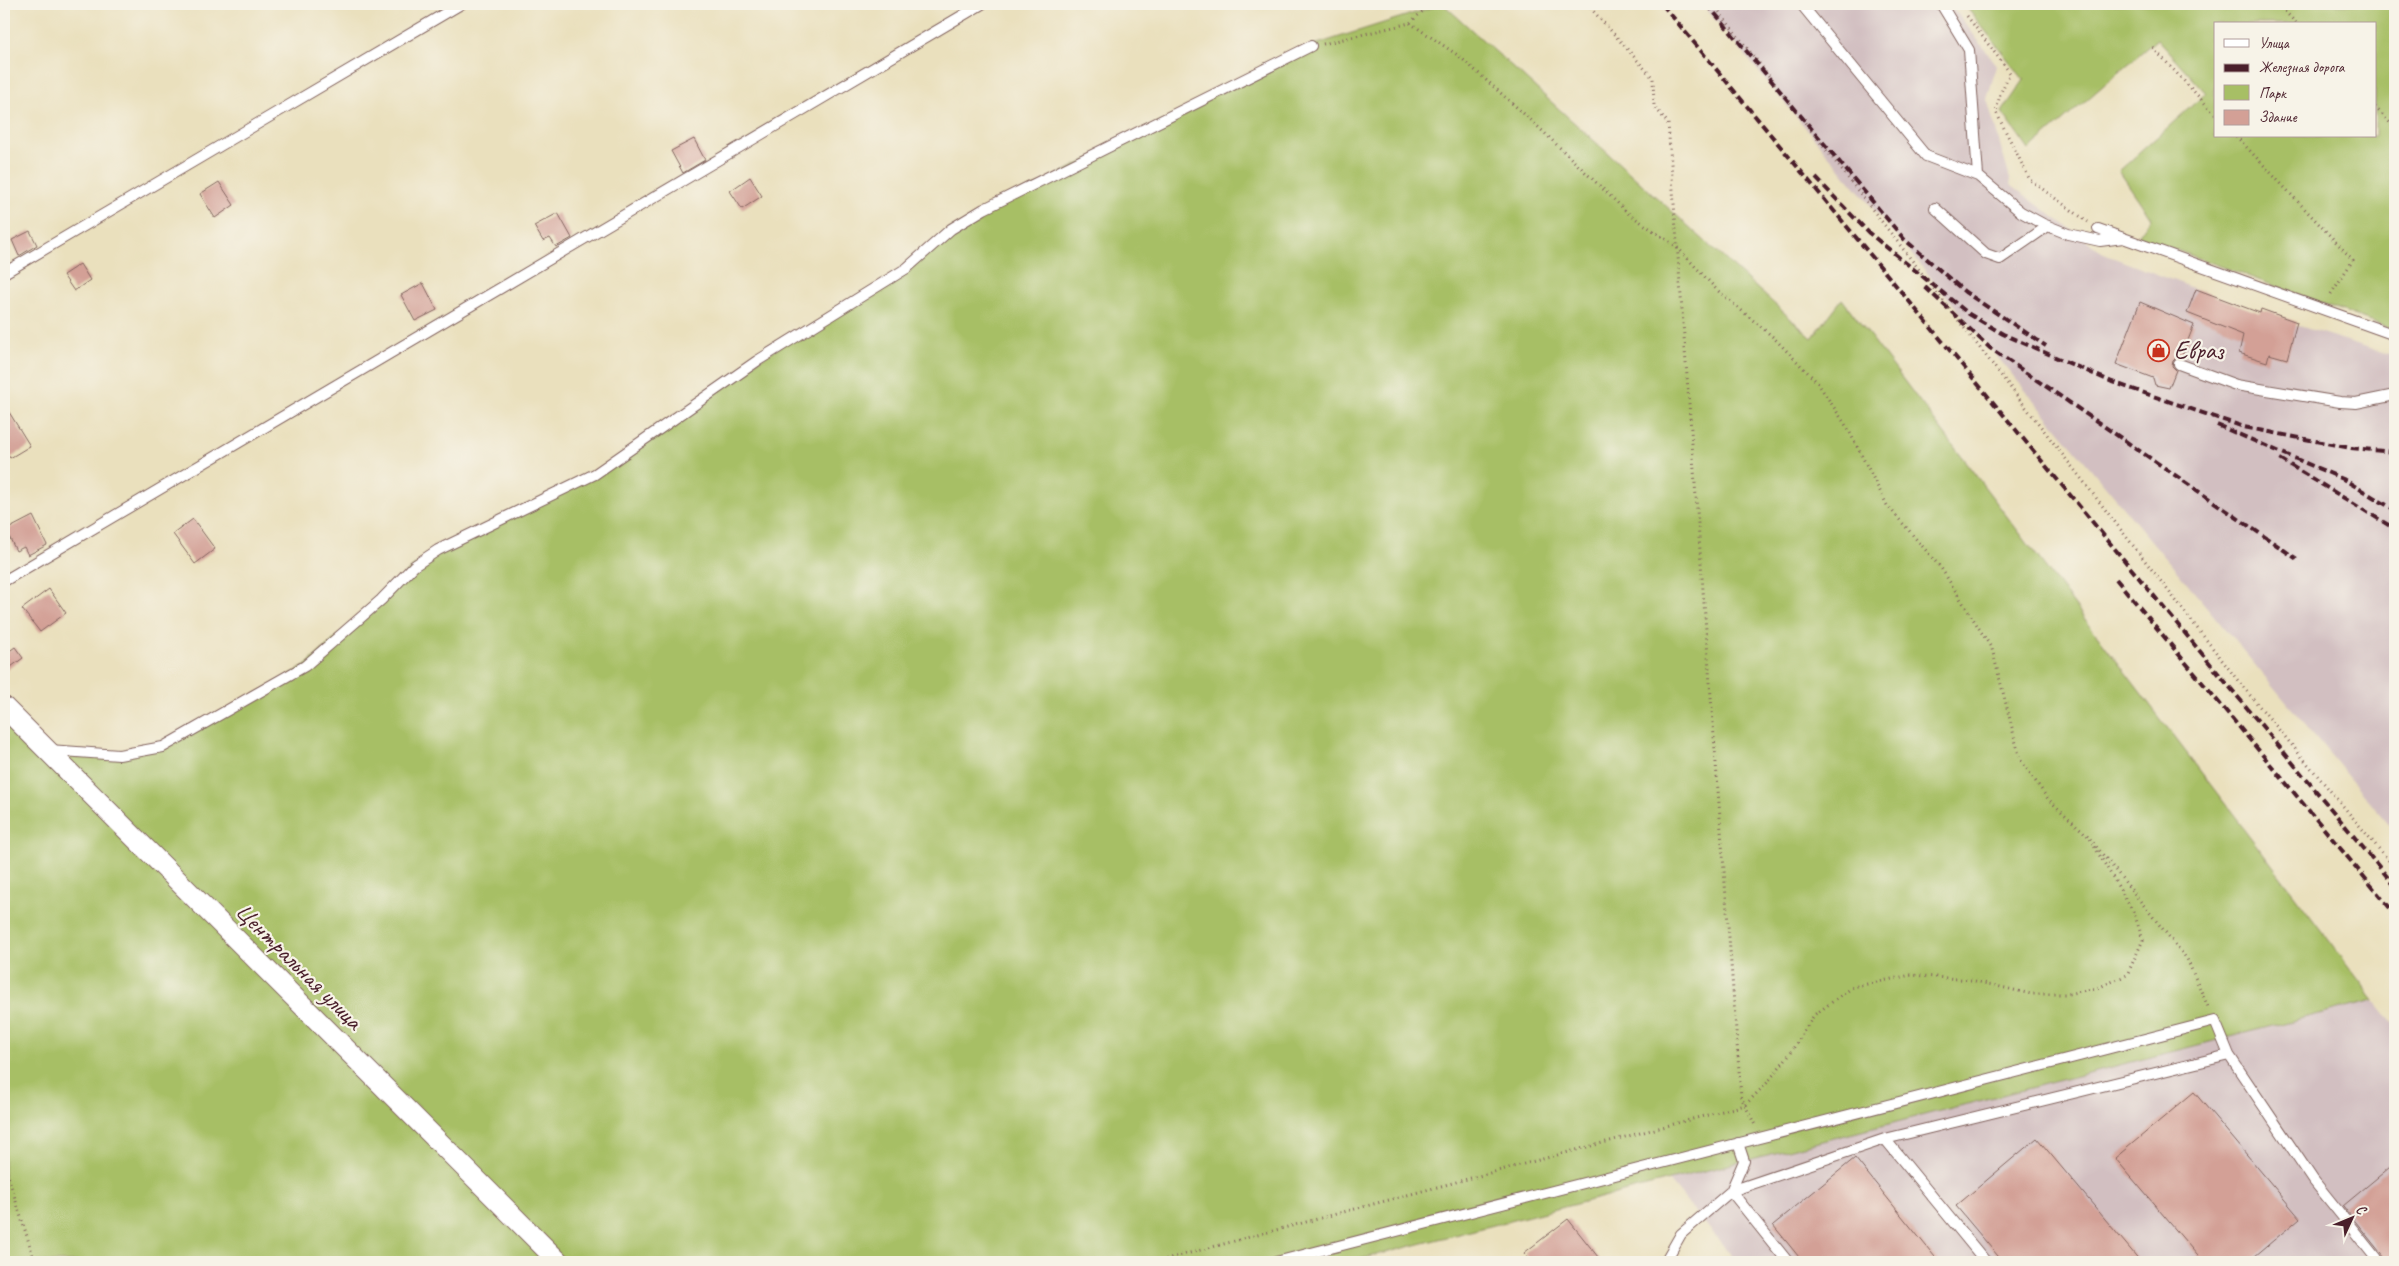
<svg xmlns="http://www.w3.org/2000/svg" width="2399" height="1266" font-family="Caveat,sans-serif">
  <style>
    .industrial { fill: #d2bfc1 }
    .green { fill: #a7bf65; stroke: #786f48; fill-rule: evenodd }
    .building { fill: #d3a096 }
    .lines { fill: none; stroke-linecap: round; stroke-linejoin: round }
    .service-casing { stroke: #82635e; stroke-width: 12 }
    .minor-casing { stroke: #82635e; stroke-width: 22 }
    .path { stroke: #82635e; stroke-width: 3; stroke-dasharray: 1 4; stroke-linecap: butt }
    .service { stroke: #fff; stroke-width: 10 }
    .minor { stroke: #fff; stroke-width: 20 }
    .rail { stroke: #4a1f2b; stroke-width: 4; stroke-dasharray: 8 4; stroke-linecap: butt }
    .labels { text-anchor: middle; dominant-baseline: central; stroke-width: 4.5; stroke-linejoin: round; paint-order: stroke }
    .poi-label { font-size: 25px; fill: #4a1f2b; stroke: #f7f3e8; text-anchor: start }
    .street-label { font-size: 25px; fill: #4a1f2b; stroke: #f7f3e8 }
  </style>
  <rect width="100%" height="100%" fill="#f7f3e8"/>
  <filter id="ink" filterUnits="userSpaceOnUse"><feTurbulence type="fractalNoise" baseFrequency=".02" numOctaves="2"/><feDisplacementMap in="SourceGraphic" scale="10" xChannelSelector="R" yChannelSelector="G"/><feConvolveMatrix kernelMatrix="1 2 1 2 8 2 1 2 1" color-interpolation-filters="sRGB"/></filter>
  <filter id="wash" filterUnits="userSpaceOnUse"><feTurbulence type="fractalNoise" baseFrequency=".0096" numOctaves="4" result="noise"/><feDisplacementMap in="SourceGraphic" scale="20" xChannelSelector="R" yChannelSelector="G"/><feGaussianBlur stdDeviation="1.12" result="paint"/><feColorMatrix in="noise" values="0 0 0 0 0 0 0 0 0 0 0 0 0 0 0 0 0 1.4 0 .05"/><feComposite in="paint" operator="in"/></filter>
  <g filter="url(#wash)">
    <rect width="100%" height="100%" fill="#eae0bd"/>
    <path class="industrial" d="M 1702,4 L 1950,4 L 1997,65 L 1987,99 L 2012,186 L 2106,255 L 2270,317 L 2395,356 L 2395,832 Z
      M 2374,1000 L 2395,1026 L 2395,1262 L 1737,1262 L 1669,1180 Z"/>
    <path class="green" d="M 1443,4 L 1812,338 L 1842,299 L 2374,1000 L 1349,1262 L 4,1262 L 4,707 L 45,749 L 119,755 L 163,747 L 305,666 L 414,566 L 595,474 L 757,361 L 907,268 L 951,229 L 1311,46 Z
      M 1964,4 L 2395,4 L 2395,330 L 2138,236 L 2151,218 L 2119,171 L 2206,93 L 2157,39 L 2029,150 L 2002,112 L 2024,80 ZM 2215,24 L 2375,24 L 2375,136 L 2215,136 Z"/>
    <g id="blocks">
      <path class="building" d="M 694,139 L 705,160 L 683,173 L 671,151 Z
        M 750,177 L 762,196 L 742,209 L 730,191 Z
        M 219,182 L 234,205 L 215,218 L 200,194 Z
        M 558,213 L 572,238 L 556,247 L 550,238 L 543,241 L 534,226 Z
        M 30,231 L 37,245 L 19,256 L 12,240 Z
        M 80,264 L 90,280 L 74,291 L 63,275 Z
        M 423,283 L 437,310 L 415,321 L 401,295 Z
        M 2196,289 L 2260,313 L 2261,309 L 2297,322 L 2287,359 L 2269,354 L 2267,362 L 2239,353 L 2243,335 L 2187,313 Z
        M 2140,302 L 2194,325 L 2181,358 L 2177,357 L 2173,361 L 2172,366 L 2176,370 L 2169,388 L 2155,385 L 2153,378 L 2116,364 Z
        M 4,404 L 30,446 L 10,458 L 4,449 Z
        M 33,516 L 47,545 L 28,555 L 24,547 L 16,551 L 6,530 Z
        M 193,519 L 215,549 L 195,564 L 173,534 Z
        M 49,589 L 66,613 L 40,632 L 22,609 Z
        M 15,647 L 23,658 L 4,672 L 4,655 Z
        M 2194,1092 L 2300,1218 L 2248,1262 L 2203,1262 L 2115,1158 Z
        M 2037,1138 L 2141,1262 L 2003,1262 L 1956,1206 Z
        M 1855,1158 L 1939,1262 L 1803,1262 L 1773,1225 Z
        M 2395,1163 L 2395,1262 L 2388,1262 L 2343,1206 Z
        M 1568,1219 L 1602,1262 L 1531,1262 L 1524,1253 Z"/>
    </g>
  </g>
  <g filter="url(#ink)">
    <use href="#blocks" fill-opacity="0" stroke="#82635e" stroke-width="1"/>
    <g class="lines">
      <defs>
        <path id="service" d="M 1801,4 L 1926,156 L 1978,176 L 2021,212 L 2043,224 L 2068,234 L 2100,241 L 2123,238
          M 1941,4 L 1969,50 L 1978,176
          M 1935,208 L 1986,254 L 2000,259 L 2048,226
          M 2098,229 L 2395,335
          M 4,273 L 461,4
          M 2179,364 L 2236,385 L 2340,402 L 2356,403 L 2395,395
          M 4,581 L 982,4
          M 49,750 L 119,755 L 163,747 L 305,666 L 381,600 L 414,566 L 438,550 L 595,474 L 757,361 L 907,268 L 951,229 L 984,209 L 1311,46
          M 1885,1139 L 1986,1262
          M 1276,1262 L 2215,1021 L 2229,1055 L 2314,1181 L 2379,1262
          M 1665,1262 L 1681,1234 L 1731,1191 L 1744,1161 L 1738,1143
          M 1788,1262 L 1731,1191 L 1885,1139 L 2229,1055"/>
        <path id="minor" d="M 4,707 L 559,1262"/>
      </defs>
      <use href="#service" class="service-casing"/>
      <use href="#minor" class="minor-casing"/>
      <path class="path" d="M 1587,4 L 1653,78 L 1654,106 L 1668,123 L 1741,1097 L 1755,1125
        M 1713,4 L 2239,682 L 2395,868
        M 2278,4 L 2297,24
        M 1967,16 L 2010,73 L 2000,94 L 1996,112 L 2030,180 L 2088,222
        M 1410,23 L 1459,56 L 1532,121 L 1629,214 L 1677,247 L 1717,290 L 1773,337 L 1817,382 L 1847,427 L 1887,505 L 1941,568 L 1992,649 L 2020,759 L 2048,799 L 2087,835 L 2187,959 L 2209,1009
        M 1323,44 L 1410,23 L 1430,4
        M 2153,48 L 2215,114
        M 2375,107 L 2395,128
        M 2236,136 L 2353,260 L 2329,297
        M 4,1163 L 35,1262
        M 1156,1262 L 1745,1105 L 1768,1082 L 1791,1052 L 1814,1015 L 1853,987 L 1911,975 L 1971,980 L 2031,994 L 2068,994 L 2100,987 L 2127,975 L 2143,940 L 2134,913 L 2094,846"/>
      <use href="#service" class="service"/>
      <use href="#minor" class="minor"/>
      <path class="rail" d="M 1662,4 L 2395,886
        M 1707,4 L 1904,239 L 1965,292 L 2046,346
        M 1816,178 L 1869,233 L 1969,314 L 2003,334 L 2112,382 L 2244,427 L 2351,448 L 2395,452
        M 1925,287 L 1990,348 L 2297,559
        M 2217,425 L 2343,479 L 2395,510
        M 2280,459 L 2395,529
        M 2116,579 L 2395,914"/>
    </g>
  </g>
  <defs>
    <symbol id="shop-ring" viewBox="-11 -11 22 22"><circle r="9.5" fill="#f7f3e8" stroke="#c8321e" stroke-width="1.5"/><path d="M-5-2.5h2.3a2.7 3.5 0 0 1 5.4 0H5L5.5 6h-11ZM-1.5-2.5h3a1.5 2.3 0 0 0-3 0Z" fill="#c8321e"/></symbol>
  </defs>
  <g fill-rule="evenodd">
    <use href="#shop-ring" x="2146" y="338" width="25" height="25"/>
  </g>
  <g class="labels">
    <g class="poi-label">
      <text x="2174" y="351">Евраз</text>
    </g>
    <g class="street-label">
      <text transform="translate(299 966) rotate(45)">Центральная улица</text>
    </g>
  </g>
  <rect width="2399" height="1266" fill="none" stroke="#f7f3e8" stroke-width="20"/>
  <rect x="2214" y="22" width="162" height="115" fill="#f7f3e8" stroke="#b29e9c"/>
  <rect x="2224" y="39" width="25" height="8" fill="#ffffff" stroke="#b29e9c"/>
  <text x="2259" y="48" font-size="15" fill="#4a1f2b">Улица</text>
  <rect x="2224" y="64" width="25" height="8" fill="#4a1f2b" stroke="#b29e9c"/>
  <text x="2259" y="72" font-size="15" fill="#4a1f2b">Железная дорога</text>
  <rect x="2224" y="85" width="25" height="15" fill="#a7bf65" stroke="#b29e9c"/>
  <text x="2259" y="98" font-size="15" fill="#4a1f2b">Парк</text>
  <rect x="2224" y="110" width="25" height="15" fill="#d3a096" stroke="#b29e9c"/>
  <text x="2259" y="122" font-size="15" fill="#4a1f2b">Здание</text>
  <g transform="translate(2352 1218) rotate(46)" stroke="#f7f3e8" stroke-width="4" paint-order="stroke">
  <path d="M0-4L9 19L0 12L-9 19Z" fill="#4a1f2b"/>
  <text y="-8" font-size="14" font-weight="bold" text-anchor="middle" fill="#4a1f2b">С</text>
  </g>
</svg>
